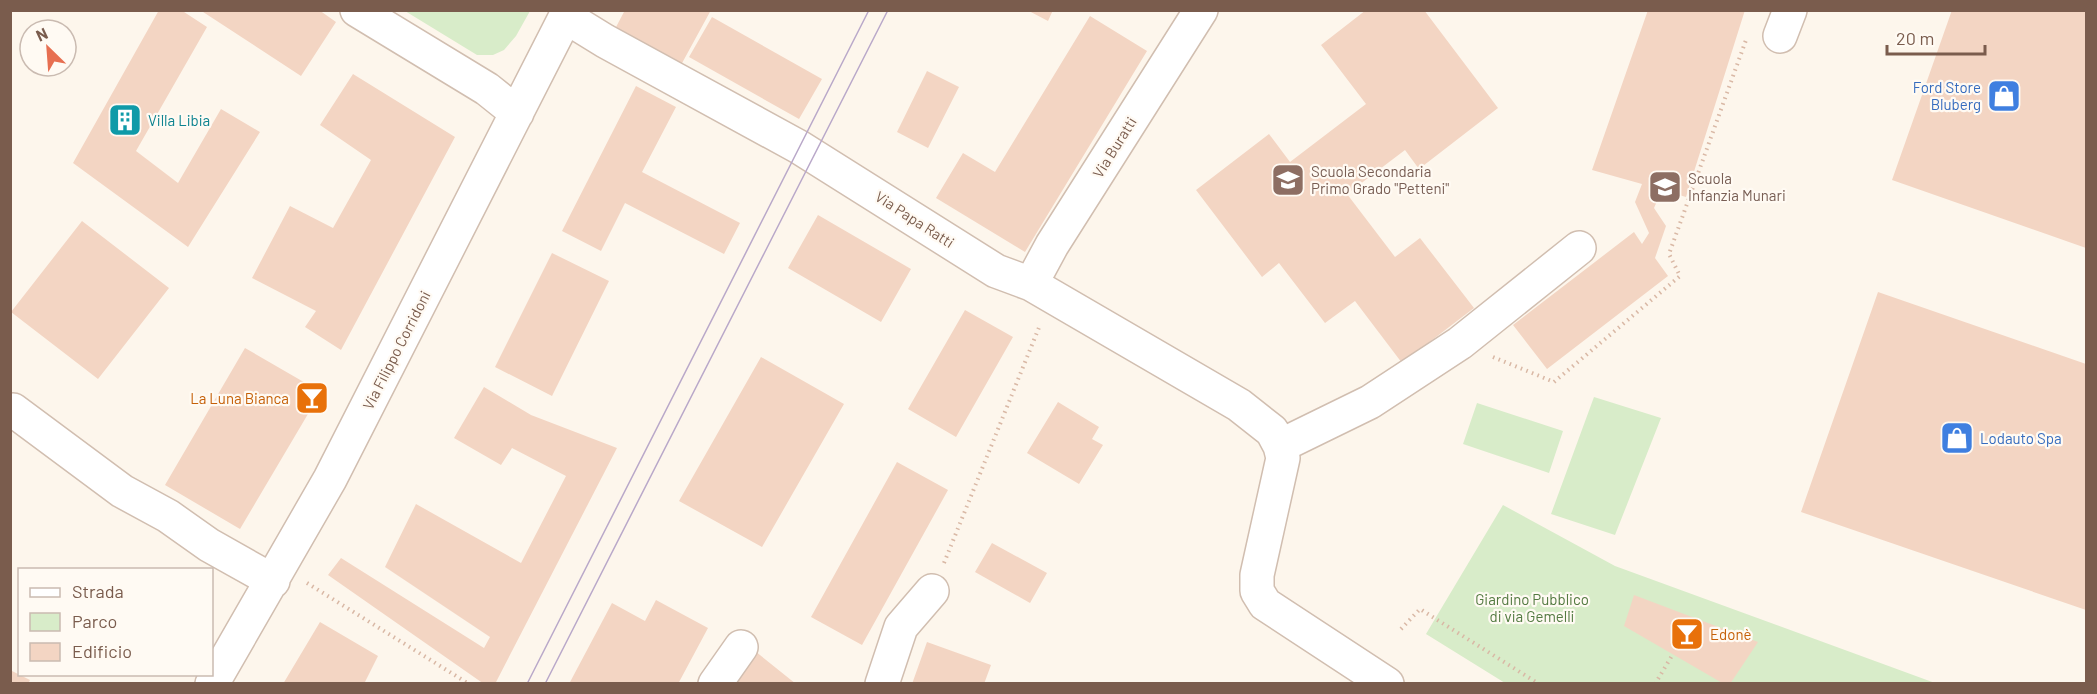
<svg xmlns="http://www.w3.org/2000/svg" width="2097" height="694" font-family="Barlow,sans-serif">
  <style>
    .green { fill: #d8ecc9 }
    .building { fill: #f3d5c3 }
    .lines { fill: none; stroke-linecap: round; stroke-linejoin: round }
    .minor-casing { stroke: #d1beb0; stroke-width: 36 }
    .path { stroke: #d9b8a5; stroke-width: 4; stroke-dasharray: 1.5 4.5; stroke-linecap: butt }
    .minor { stroke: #fff; stroke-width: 33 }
    .tram { stroke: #b9a8c9; stroke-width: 1.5 }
    .labels { text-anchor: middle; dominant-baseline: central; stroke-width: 4.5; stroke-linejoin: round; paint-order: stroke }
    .shop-label { font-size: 15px; fill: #366cbe; stroke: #fffaf3; text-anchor: end }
    .culture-label { font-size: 15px; fill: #0d838f; stroke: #fffaf3; text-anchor: start }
    .street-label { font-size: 15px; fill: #7a5c4d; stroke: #fffaf3 }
    .education-label { font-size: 15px; fill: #785e54; stroke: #fffaf3; text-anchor: start }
    .food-label { font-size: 15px; fill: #c56008; stroke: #fffaf3; text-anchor: end }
    .park-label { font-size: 15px; fill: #537a41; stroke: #fffaf3 }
  </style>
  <rect width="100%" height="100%" fill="#fdf6ec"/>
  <path class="green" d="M 405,11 L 530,11 L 516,36 L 504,50 L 493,55 L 477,55 Z
    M 1594,397 L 1661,418 L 1615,535 L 1551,514 Z
    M 1477,403 L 1563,431 L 1549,473 L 1463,444 Z
    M 1503,505 L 1615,566 L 1935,683 L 1505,683 L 1426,634 Z"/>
  <path class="building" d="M 159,10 L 181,10 L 207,27 L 136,151 L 178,183 L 221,109 L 260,132 L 188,247 L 73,163 Z
    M 200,10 L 319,10 L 336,22 L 301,76 Z
    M 625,10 L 711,10 L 681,65 L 615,29 Z
    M 1027,10 L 1053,10 L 1048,21 Z
    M 1366,10 L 1424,10 L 1498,108 L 1419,169 L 1405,150 L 1347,194 L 1395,257 L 1420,238 L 1474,308 L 1402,363 L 1355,301 L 1325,323 L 1279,263 L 1262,277 L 1196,190 L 1269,134 L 1290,162 L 1366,104 L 1321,45 Z
    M 1648,10 L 1745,10 L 1686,197 L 1662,190 L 1654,208 L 1666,226 L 1655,258 L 1668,276 L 1547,369 L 1513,325 L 1634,232 L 1642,244 L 1649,233 L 1635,202 L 1642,184 L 1592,170 Z
    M 1952,10 L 2086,11 L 2086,248 L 1892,180 Z
    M 1090,16 L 1147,51 L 1025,252 L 936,198 L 963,153 L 995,172 Z
    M 712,17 L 822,79 L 799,119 L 689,57 Z
    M 927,71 L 959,87 L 928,148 L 897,132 Z
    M 353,74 L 455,137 L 341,350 L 305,327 L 316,311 L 252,278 L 290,206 L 333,228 L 371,160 L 320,125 Z
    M 636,86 L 676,107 L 642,172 L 740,223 L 724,254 L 625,203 L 601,251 L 562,231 Z
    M 818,215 L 911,269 L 881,322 L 788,268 Z
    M 82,221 L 169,288 L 98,379 L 11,312 Z
    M 552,253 L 609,281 L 552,396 L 495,367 Z
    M 1878,292 L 2086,364 L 2086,610 L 1801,512 Z
    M 965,310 L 1013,337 L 956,437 L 908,409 Z
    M 245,348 L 321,392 L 240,529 L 165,485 Z
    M 761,357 L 844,404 L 762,547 L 679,501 Z
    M 484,387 L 531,415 L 617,448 L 495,684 L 484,684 L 328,575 L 341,558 L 484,648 L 490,637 L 385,567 L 416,504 L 521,563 L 566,476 L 512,448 L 501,465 L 454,438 Z
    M 1058,402 L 1099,427 L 1092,439 L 1103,445 L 1079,484 L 1027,453 Z
    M 897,462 L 948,490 L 862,645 L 811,617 Z
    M 992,543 L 1047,573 L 1030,603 L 975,572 Z
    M 1634,595 L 1758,642 L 1730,684 L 1724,684 L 1624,626 Z
    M 656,600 L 708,628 L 678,684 L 569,684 L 612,603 L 645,621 Z
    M 320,622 L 378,656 L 364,684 L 283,684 Z
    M 927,642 L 991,665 L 984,684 L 912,684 Z
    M 750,647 L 796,684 L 723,684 Z
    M 10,670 L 30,680 L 28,684 L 10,684 Z"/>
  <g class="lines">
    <defs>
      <path id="minor" d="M 357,10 L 487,89 L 517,113
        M 566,17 L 605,41 L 799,147 L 996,271 L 1031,284 L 1239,405 L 1272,431 L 1280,446 L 1283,458 L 1257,575 L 1257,591 L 1265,604 L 1387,684
        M 1780,36 L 1790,10
        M 1031,284 L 1052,245 L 1201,10
        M 13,410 L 122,491 L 168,516 L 209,545 L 273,581
        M 1280,446 L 1370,402 L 1460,343 L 1579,248
        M 212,684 L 330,479 L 569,10
        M 715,684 L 741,647
        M 882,684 L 901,627 L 932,591"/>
    </defs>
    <use href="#minor" class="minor-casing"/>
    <path class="path" d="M 1493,357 L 1554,382 L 1680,276 L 1669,254 L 1746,40
      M 944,563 L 1040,325
      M 307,583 L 469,684
      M 1401,629 L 1420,609 L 1539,684
      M 1655,684 L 1673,654"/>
    <use href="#minor" class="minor"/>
    <path class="tram" d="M 527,684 L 869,10
      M 545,684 L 888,10"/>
  </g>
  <defs>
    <symbol id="shop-square" viewBox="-11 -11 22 22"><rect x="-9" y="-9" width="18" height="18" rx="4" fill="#3f7fe0" stroke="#fffaf3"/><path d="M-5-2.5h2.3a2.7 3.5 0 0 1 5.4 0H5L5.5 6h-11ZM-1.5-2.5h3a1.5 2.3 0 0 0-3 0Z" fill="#fff"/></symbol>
    <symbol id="building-square" viewBox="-11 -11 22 22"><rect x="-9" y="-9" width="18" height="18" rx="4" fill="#0f9aa8" stroke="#fffaf3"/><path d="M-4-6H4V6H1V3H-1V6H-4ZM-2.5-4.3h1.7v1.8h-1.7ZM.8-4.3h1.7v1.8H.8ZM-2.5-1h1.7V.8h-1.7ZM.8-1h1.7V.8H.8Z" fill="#fff"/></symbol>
    <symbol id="school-square" viewBox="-11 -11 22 22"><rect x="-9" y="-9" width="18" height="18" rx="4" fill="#8d6e63" stroke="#fffaf3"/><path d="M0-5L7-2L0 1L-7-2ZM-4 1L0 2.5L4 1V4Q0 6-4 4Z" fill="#fff"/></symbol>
    <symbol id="bar-square" viewBox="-11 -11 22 22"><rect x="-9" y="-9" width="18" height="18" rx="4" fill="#e8710a" stroke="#fffaf3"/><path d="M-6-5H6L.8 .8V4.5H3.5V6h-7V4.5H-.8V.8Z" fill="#fff"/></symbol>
  </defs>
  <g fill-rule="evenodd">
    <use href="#shop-square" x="1985" y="77" width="38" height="38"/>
    <use href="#building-square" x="106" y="101" width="38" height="38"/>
    <use href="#school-square" x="1269" y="161" width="38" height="38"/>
    <use href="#school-square" x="1646" y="168" width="38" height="38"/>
    <use href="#bar-square" x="293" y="379" width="38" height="38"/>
    <use href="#shop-square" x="1938" y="419" width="38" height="38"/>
    <use href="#bar-square" x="1668" y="615" width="38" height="38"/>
  </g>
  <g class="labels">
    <g class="shop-label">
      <text x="1981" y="87">Ford Store<tspan x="1981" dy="17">Bluberg</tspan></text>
      <text x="1980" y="438" text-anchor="start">Lodauto Spa</text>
    </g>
    <g class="culture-label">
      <text x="148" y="120">Villa Libia</text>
    </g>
    <g class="street-label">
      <text transform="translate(1114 147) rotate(-58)">Via Buratti</text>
      <text transform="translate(915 219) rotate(33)">Via Papa Ratti</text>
      <text transform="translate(396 350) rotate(-63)">Via Filippo Corridoni</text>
    </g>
    <g class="education-label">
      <text x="1311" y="171">Scuola Secondaria<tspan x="1311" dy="17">Primo Grado "Petteni"</tspan></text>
      <text x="1688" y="178">Scuola<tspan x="1688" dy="17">Infanzia Munari</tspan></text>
    </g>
    <g class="food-label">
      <text x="289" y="398">La Luna Bianca</text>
      <text x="1710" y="634" text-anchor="start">Edonè</text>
    </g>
    <g class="park-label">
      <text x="1532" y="599">Giardino Pubblico<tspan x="1532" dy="17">di via Gemelli</tspan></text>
    </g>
  </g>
  <rect width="2097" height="694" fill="none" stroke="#7a5c4d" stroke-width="24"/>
  <rect x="18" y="568" width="195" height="108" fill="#fffaf3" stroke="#cabbb1" stroke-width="1.5"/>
  <rect x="30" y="588" width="30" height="9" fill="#ffffff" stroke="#cabbb1" stroke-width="1.5"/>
  <text x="72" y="598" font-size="18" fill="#7a5c4d">Strada</text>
  <rect x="30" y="613" width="30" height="18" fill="#d8ecc9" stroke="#cabbb1" stroke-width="1.5"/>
  <text x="72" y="628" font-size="18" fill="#7a5c4d">Parco</text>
  <rect x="30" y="643" width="30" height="18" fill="#f3d5c3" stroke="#cabbb1" stroke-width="1.5"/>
  <text x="72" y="658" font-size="18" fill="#7a5c4d">Edificio</text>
  <g transform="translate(48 48) rotate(335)"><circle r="28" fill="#fffaf3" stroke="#cabbb1" stroke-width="1.5"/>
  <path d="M0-4.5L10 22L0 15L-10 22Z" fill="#e76f51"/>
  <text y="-9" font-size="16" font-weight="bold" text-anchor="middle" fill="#7a5c4d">N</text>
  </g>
  <path d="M1887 45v9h98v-9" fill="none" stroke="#7a5c4d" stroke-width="3"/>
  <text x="1896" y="45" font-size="18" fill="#7a5c4d" stroke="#fffaf3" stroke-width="4.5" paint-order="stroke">20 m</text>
</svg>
